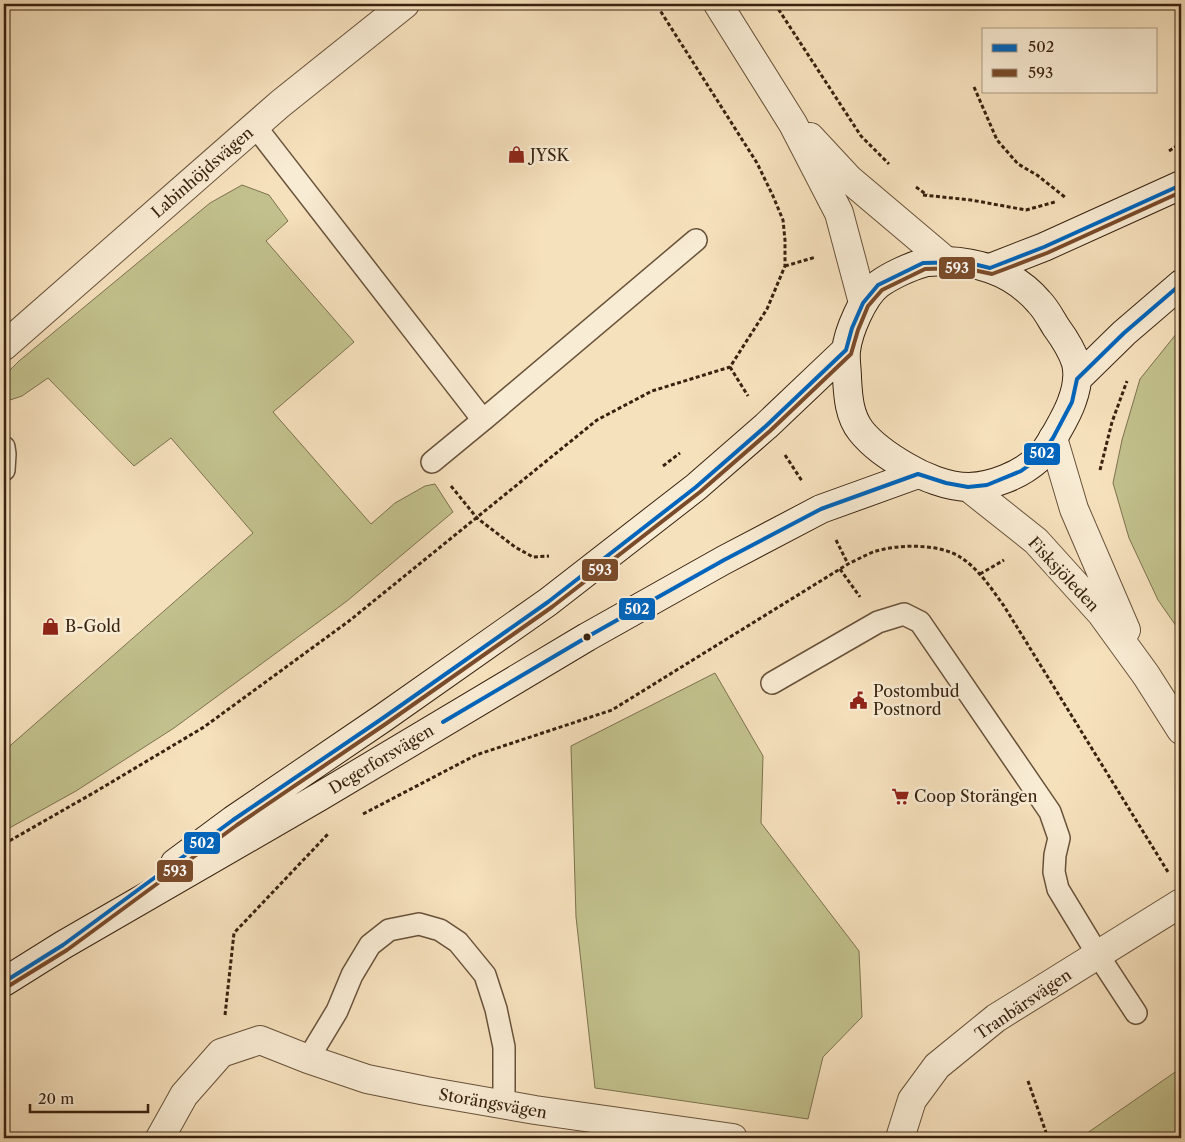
<svg xmlns="http://www.w3.org/2000/svg" width="1185" height="1142" font-family="'Libre Caslon Text',serif">
  <style>
    .green { fill: #c2c18d; stroke: #7d724e }
    .lines { fill: none; stroke-linecap: round; stroke-linejoin: round }
    .service-casing { stroke: #68523a; stroke-width: 24 }
    .minor-casing { stroke: #68523a; stroke-width: 30 }
    .tertiary-casing { stroke: #68523a; stroke-width: 30 }
    .secondary-casing { stroke: #38220f; stroke-width: 30 }
    .path { stroke: #38220f; stroke-width: 3; stroke-dasharray: 4 2.5; stroke-linecap: butt }
    .service { stroke: #f9ecd4; stroke-width: 21 }
    .minor { stroke: #f9ecd4; stroke-width: 28 }
    .tertiary { stroke: #f9ecd4; stroke-width: 28 }
    .secondary { stroke: #f9ecd4; stroke-width: 28 }
    .bus-1-casing { stroke: #f9ecd4; stroke-width: 8 }
    .bus-2-casing { stroke: #f9ecd4; stroke-width: 8 }
    .bus-1 { stroke: #0065bd; stroke-width: 4 }
    .bus-2 { stroke: #7a4b2a; stroke-width: 4 }
    .bus-dot { fill: #38220f; stroke: #f9ecd4; stroke-width: 2 }
    .labels { text-anchor: middle; dominant-baseline: central; stroke-width: 5; stroke-linejoin: round; paint-order: stroke }
    .poi-label { font-size: 16px; fill: #38220f; stroke: #f9ecd4; text-anchor: start }
    .street-label { font-size: 16px; fill: #38220f; stroke: #f9ecd4 }
    .line-badge { stroke: #f9ecd4; stroke-width: 2 }
    .badge-label { font-size: 14px; text-anchor: middle; font-weight: bold; fill: #fff }
  </style>
  <rect width="100%" height="100%" fill="#f6e1bd"/>
  <filter id="stains"><feTurbulence type="fractalNoise" baseFrequency=".004" numOctaves="4"/><feColorMatrix values="0 0 0 0 .2 0 0 0 0 .09 0 0 0 0 .02 0 0 0 .5 -.17"/></filter>
  <radialGradient id="worn" r=".72"><stop offset=".6" stop-color="#630" stop-opacity="0"/><stop offset="1" stop-color="#630" stop-opacity=".3"/></radialGradient>
  <path class="green" d="M 242,185 L 269,195 L 288,221 L 266,241 L 354,342 L 273,412 L 371,524 L 395,503 L 425,486 L 435,484 L 453,512 L 347,601 L 174,728 L 76,791 L 4,831 L 4,751 L 253,533 L 171,438 L 134,466 L 48,378 L 22,396 L 4,402 L 4,376 L 19,361 L 210,203 Z
    M 1181,328 L 1181,633 L 1158,600 L 1129,538 L 1113,483 L 1122,440 L 1140,379 Z
    M 715,673 L 763,756 L 761,823 L 859,951 L 862,1017 L 823,1057 L 808,1119 L 595,1088 L 576,917 L 571,746 Z
    M 1181,1068 L 1181,1138 L 1080,1138 Z"/>
  <g class="lines">
    <defs>
      <path id="service" d="M 255,126 L 483,420 L 696,240
        M 4,447 L 5,454 L 4,470
        M 432,462 L 483,420
        M 772,683 L 878,622 L 904,614 L 920,622 L 1050,812 L 1059,838 L 1055,855 L 1054,872 L 1058,889 L 1098,955 L 1136,1013
        M 308,1059 L 337,1011 L 352,975 L 370,945 L 389,930 L 419,924 L 440,930 L 458,942 L 485,975 L 496,1009 L 504,1047 L 504,1105"/>
      <path id="minor" d="M 718,4 L 793,124 L 839,213 L 863,303
        M 810,137 L 849,179 L 946,261
        M 4,346 L 280,104 L 405,4
        M 160,1138 L 184,1095 L 221,1053 L 260,1040 L 308,1059 L 367,1079 L 426,1091 L 535,1110 L 733,1138
        M 900,1138 L 912,1100 L 937,1066 L 996,1018 L 1181,903"/>
      <path id="tertiary" d="M 1053,438 L 1074,509 L 1126,630
        M 968,487 L 1036,541 L 1101,613 L 1146,675 L 1181,730"/>
      <path id="secondary" d="M 946,261 C 981,262 1015,274 1039,302 C 1046,309 1051,319 1056,327 C 1064,338 1072,350 1076,363 C 1079,375 1076,390 1072,401 C 1068,413 1048,450 1038,459 C 1020,475 993,486 969,487 C 948,487 923,477 905,466 C 888,456 873,446 861,431 C 849,416 848,396 847,378 C 847,369 845,360 846,351 C 848,332 863,296 879,284 C 890,276 909,267 923,263 C 930,261 938,262 946,261 Z
        M 990,268 L 1044,247 L 1181,185
        M 1077,379 L 1124,333 L 1181,284
        M 175,863 L 233,820 L 383,718 L 548,602 L 696,487 L 766,426 L 846,350
        M 4,982 L 63,945 L 319,797 L 587,637 L 724,560 L 821,509 L 918,474"/>
    </defs>
    <use href="#service" class="service-casing"/>
    <use href="#minor" class="minor-casing"/>
    <use href="#tertiary" class="tertiary-casing"/>
    <use href="#secondary" class="secondary-casing"/>
    <path class="path" d="M 775,4 L 861,136 L 889,164
      M 974,87 L 997,140 L 1018,164 L 1037,175 L 1066,198
      M 1169,151 L 1181,143
      M 916,187 L 927,195
      M 923,195 L 971,200 L 1026,210 L 1055,202
      M 785,266 L 816,257
      M 730,367 L 748,396
      M 785,455 L 802,481
      M 663,466 L 680,453
      M 1100,470 L 1112,422 L 1127,381
      M 451,486 L 477,518 L 515,547 L 533,557 L 549,556
      M 836,540 L 848,564
      M 840,569 L 860,597
      M 980,574 L 1004,560
      M 363,814 L 476,755 L 612,710 L 848,564 C 856,560 864,556 873,552 C 897,544 938,543 960,557 C 978,568 991,588 1004,606 L 1168,872
      M 4,844 L 95,792 L 204,727 L 349,621 L 597,420 L 652,391 L 730,367 L 767,309 L 785,266 L 785,240 L 783,220 L 773,196 L 757,163 L 656,4
      M 225,1015 L 234,933 L 328,834
      M 1028,1081 L 1048,1138"/>
    <use href="#service" class="service"/>
    <use href="#minor" class="minor"/>
    <use href="#tertiary" class="tertiary"/>
    <use href="#secondary" class="secondary"/>
    <defs>
      <path id="bus-1" d="M 443,722 L 587,637 L 724,560 L 821,509 L 918,474 L 946,483 L 968,487 L 987,485 L 1021,471 L 1039,458 L 1053,438 L 1072,402 L 1077,379 L 1124,333 L 1181,284
        M 4,982 L 63,945 L 233,820 L 383,718 L 548,602 L 696,487 L 766,426 L 846,350 L 852,328 L 863,303 L 878,285 L 923,263 L 965,262 L 990,268 L 1044,247 L 1181,185"/>
      <path id="bus-2" d="M 7,987 L 67,950 L 237,825 L 387,723 L 552,607 L 700,492 L 770,431 L 851,354 L 858,330 L 868,306 L 882,290 L 925,269 L 964,268 L 992,274 L 1047,253 L 1181,192"/>
    </defs>
    <use href="#bus-1" class="bus-1-casing"/>
    <use href="#bus-2" class="bus-2-casing"/>
    <use href="#bus-1" class="bus-1"/>
    <use href="#bus-2" class="bus-2"/>
  </g>
  <defs>
    <symbol id="shop-bare" viewBox="-9 -9 18 18"><path d="M-5-2.5h2.3a2.7 3.5 0 0 1 5.4 0H5L5.5 6h-11ZM-1.5-2.5h3a1.5 2.3 0 0 0-3 0Z" fill="#8f2418" stroke="#f9ecd4" stroke-width="2.5" paint-order="stroke"/></symbol>
    <symbol id="civic-bare" viewBox="-9 -9 18 18"><path d="M-.6-6.5H3V-4.5H.6V-3L4-1V1h2V6H-6V1h2V-1L-.6-3ZM-1.2 2.5V6h2.4V2.5Z" fill="#8f2418" stroke="#f9ecd4" stroke-width="2.5" paint-order="stroke"/></symbol>
    <symbol id="supermarket-bare" viewBox="-9 -9 18 18"><path d="M-6-5.5h2.5l.6 2H6L4.5 2H-2.5L-4.4-4H-6ZM-1.5 3.2a1.3 1.3 0 1 0 .1 0ZM3 3.2a1.3 1.3 0 1 0 .1 0Z" fill="#8f2418" stroke="#f9ecd4" stroke-width="2.5" paint-order="stroke"/></symbol>
  </defs>
  <g fill-rule="evenodd">
    <use href="#shop-bare" x="504" y="142" width="25" height="25"/>
    <use href="#shop-bare" x="38" y="614" width="25" height="25"/>
    <use href="#civic-bare" x="846" y="688" width="25" height="25"/>
    <use href="#supermarket-bare" x="888" y="784" width="25" height="25"/>
  </g>
  <circle class="bus-dot" cx="587" cy="637" r="4.5"/>
  <g class="labels">
    <g class="poi-label">
      <text x="530" y="155">JYSK</text>
      <text x="65" y="626">B-Gold</text>
      <text x="873" y="691">Postombud<tspan x="873" dy="18">Postnord</tspan></text>
      <text x="914" y="796">Coop Storängen</text>
    </g>
    <g class="street-label">
      <text transform="translate(202 172) rotate(-41)">Labinhöjdsvägen</text>
      <text transform="translate(1064 574) rotate(47)">Fisksjöleden</text>
      <text transform="translate(381 759) rotate(-31)">Degerforsvägen</text>
      <text transform="translate(1023 1004) rotate(-34)">Tranbärsvägen</text>
      <text transform="translate(493 1103) rotate(10)">Storängsvägen</text>
    </g>
  </g>
  <g class="line-badge">
    <rect x="938" y="256" width="38" height="24" rx="5" fill="#7a4b2a"/>
    <rect x="1023" y="442" width="38" height="24" rx="5" fill="#0065bd"/>
    <rect x="581" y="558" width="38" height="24" rx="5" fill="#7a4b2a"/>
    <rect x="618" y="597" width="38" height="24" rx="5" fill="#0065bd"/>
    <rect x="183" y="831" width="38" height="24" rx="5" fill="#0065bd"/>
    <rect x="156" y="859" width="38" height="24" rx="5" fill="#7a4b2a"/>
  </g>
  <g class="badge-label">
    <text x="957" y="273">593</text>
    <text x="1042" y="458">502</text>
    <text x="600" y="575">593</text>
    <text x="637" y="614">502</text>
    <text x="202" y="848">502</text>
    <text x="175" y="876">593</text>
  </g>
  <rect width="1185" height="1142" fill="none" stroke="#f6e1bd" stroke-width="20"/>
  <rect x="5" y="5" width="1175" height="1132" fill="none" stroke="#38220f" stroke-width="2.5"/>
  <rect x="10" y="10" width="1165" height="1122" fill="none" stroke="#38220f"/>
  <rect x="982" y="28" width="175" height="65" fill="#f9ecd4" stroke="#ac9b85"/>
  <rect x="992" y="44" width="25" height="8" fill="#0065bd" stroke="#ac9b85"/>
  <text x="1028" y="52" font-size="15" fill="#38220f">502</text>
  <rect x="992" y="69" width="25" height="8" fill="#7a4b2a" stroke="#ac9b85"/>
  <text x="1028" y="78" font-size="15" fill="#38220f">593</text>
  <path d="M30 1104v8h118v-8" fill="none" stroke="#38220f" stroke-width="2.5"/>
  <text x="38" y="1104" font-size="15" fill="#38220f" stroke="#f9ecd4" stroke-width="4" paint-order="stroke">20 m</text>
  <rect width="100%" height="100%" filter="url(#stains)"/>
  <rect width="100%" height="100%" fill="url(#worn)"/>
</svg>
